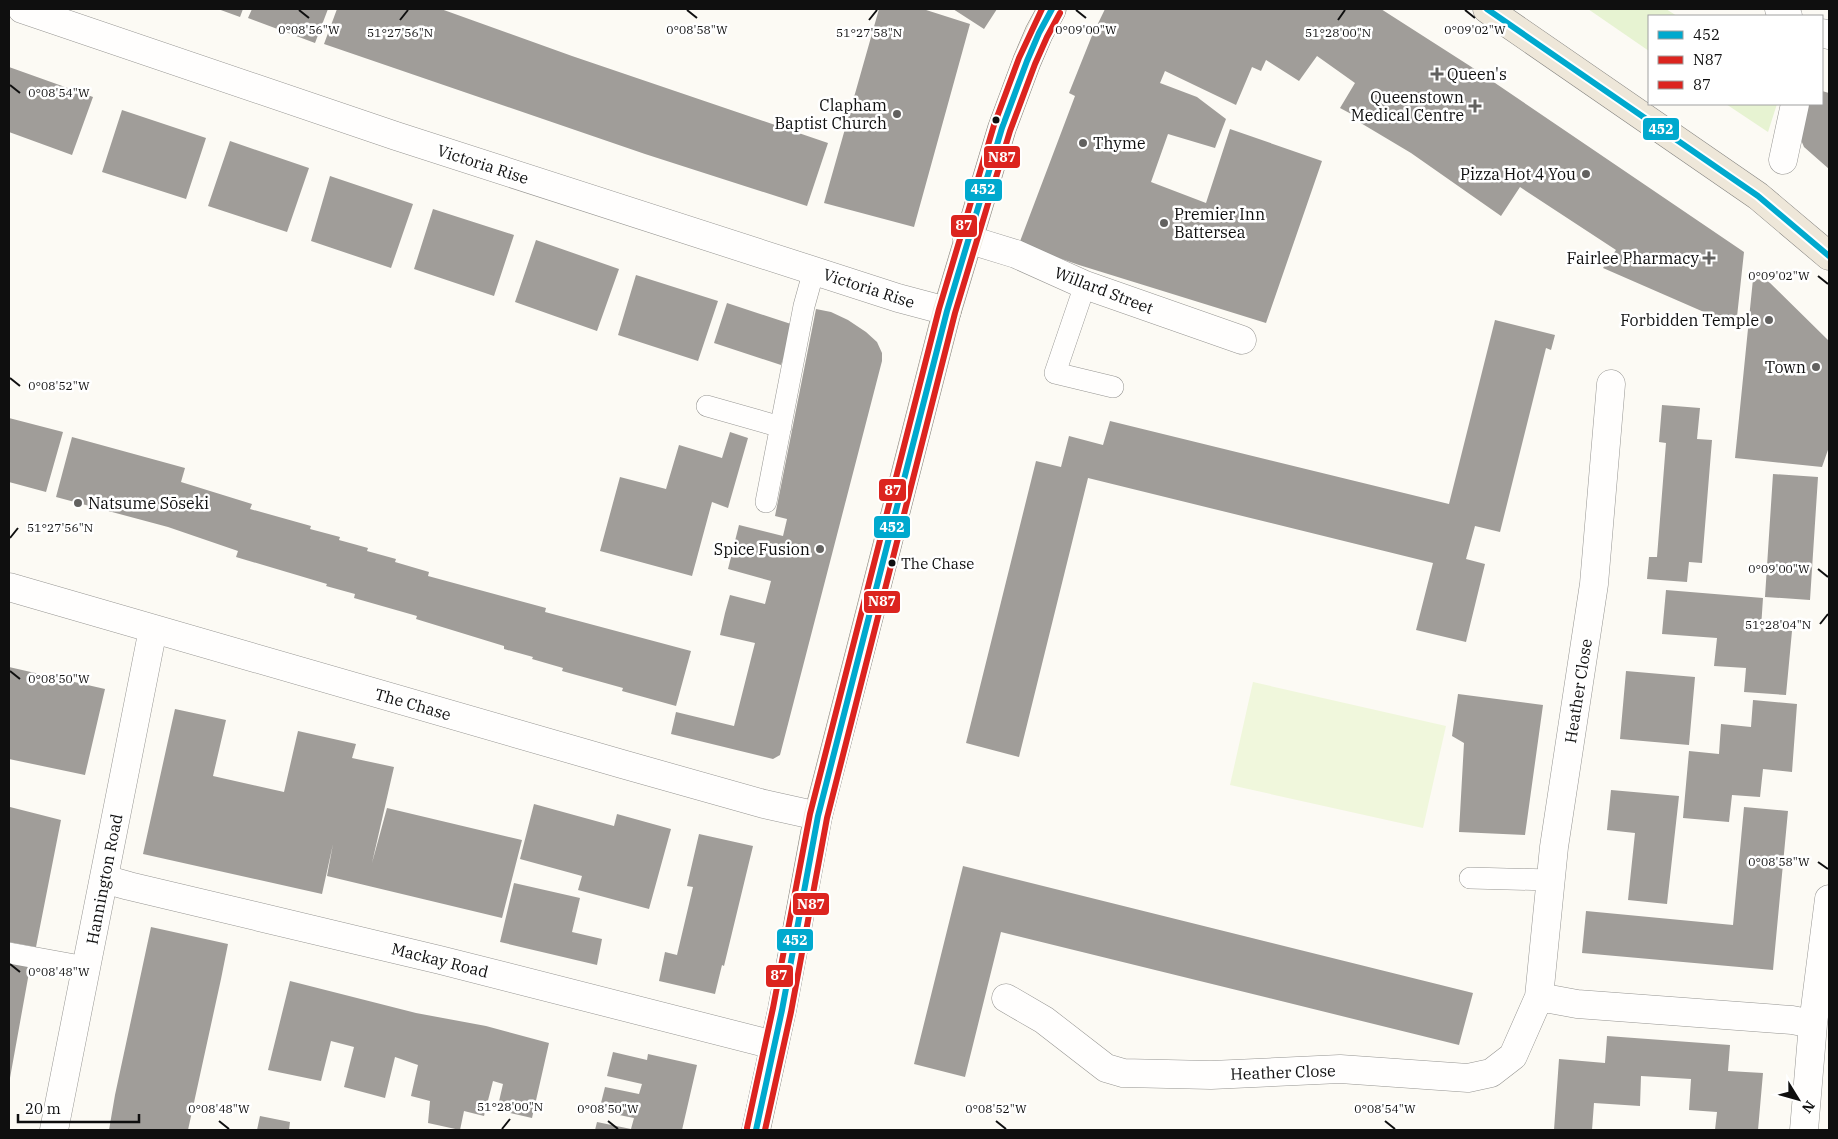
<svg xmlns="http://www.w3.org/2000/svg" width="1838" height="1139" font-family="'IBM Plex Serif',serif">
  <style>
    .green { fill: #e7f3d2 }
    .pitch { fill: #f0f7dc }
    .building { fill: #a09d99 }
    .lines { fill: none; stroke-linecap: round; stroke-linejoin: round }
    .service-casing { stroke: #969592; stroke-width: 22 }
    .pedestrian-casing { stroke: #969592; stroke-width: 29 }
    .minor-casing { stroke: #969592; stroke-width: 29 }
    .primary-casing { stroke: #83827f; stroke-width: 29 }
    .service { stroke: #fffefd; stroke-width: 21 }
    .pedestrian { stroke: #fffefd; stroke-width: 28 }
    .minor { stroke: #fffefd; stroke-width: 28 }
    .primary { stroke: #eee7d9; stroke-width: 28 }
    .bus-1-casing { stroke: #fff; stroke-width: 10 }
    .bus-2-casing { stroke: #fff; stroke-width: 10 }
    .bus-3-casing { stroke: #fff; stroke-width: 10 }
    .bus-1 { stroke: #00a9ce; stroke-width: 6 }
    .bus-2 { stroke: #dc241f; stroke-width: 6 }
    .bus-3 { stroke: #dc241f; stroke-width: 6 }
    .ticks { fill: none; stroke: #0f0f0f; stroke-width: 2 }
    .poi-dot { fill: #62615f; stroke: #fff; stroke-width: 2 }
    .bus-dot { fill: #0f0f0f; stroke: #fff; stroke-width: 2 }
    .labels { text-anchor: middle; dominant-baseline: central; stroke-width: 5; stroke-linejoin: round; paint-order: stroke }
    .bus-label { font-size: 15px; fill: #0f0f0f; stroke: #fff; text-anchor: start }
    .poi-label { font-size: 16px; fill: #0f0f0f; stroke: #fff; text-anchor: end }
    .street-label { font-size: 16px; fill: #0f0f0f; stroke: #fff }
    .ticks-label { font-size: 12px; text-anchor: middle; fill: #0f0f0f; stroke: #fff; stroke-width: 5; stroke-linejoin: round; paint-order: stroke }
    .line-badge { stroke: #fff; stroke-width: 2 }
    .badge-label { font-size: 14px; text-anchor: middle; font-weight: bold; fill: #fff }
  </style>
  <rect width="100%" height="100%" fill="#fcfaf4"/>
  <path class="green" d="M 1588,9 L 1666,9 L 1677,16 L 1649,16 L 1649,51 Z
    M 1726,104 L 1777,104 L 1768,132 Z"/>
  <path class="pitch" d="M 1253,682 L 1446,726 L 1423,828 L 1230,785 Z"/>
  <path class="building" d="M 218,9 L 243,9 L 240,17 Z
    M 252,9 L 328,9 L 315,43 L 248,18 Z
    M 337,9 L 441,9 L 572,56 L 828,143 L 807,206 L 645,154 L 324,44 Z
    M 879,9 L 923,9 L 970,24 L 914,227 L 824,203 Z
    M 953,9 L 997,9 L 984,29 Z
    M 1105,9 L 1381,9 L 1470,66 L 1744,252 L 1736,326 L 1603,268 L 1616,250 L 1520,187 L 1501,216 L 1411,153 L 1354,119 L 1355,116 L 1340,108 L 1355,83 L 1317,56 L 1299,81 L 1266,60 L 1261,71 L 1252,67 L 1236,105 L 1165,71 L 1160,83 L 1197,97 L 1226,119 L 1215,148 L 1168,134 L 1151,182 L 1206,203 L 1230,129 L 1322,161 L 1266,323 L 1079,265 L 1019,244 L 1075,96 L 1069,93 L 1091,38 Z
    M 9,67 L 93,97 L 72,155 L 9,132 Z
    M 1822,91 L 1829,93 L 1829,169 L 1804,147 L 1801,140 L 1809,104 L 1822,104 Z
    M 122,110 L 206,138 L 186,199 L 102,172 Z
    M 230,141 L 309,168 L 287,232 L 208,206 Z
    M 330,176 L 413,204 L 391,268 L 311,241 Z
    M 433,209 L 514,235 L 494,296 L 414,269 Z
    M 536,240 L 619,269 L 597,331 L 515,302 Z
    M 636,275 L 718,301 L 698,361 L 618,335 Z
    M 1753,279 L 1767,280 L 1829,341 L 1829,447 L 1822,467 L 1735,458 Z
    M 727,303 L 794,325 L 781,365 L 714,343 Z
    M 816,309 L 831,312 L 848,320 L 866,332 L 877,342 L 882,353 L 882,361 L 780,755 L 773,759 L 671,734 L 676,712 L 734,726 L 755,643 L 720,635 L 725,613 L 730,595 L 765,604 L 771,581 L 728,569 L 739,525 L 783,536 L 787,519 L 775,516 Z
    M 1495,320 L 1555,335 L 1551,350 L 1546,348 L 1500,532 L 1475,526 L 1466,559 L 1485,564 L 1466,642 L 1416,630 L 1433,563 L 1088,478 L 1019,757 L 966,743 L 1036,461 L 1061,467 L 1069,436 L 1103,445 L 1110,421 L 1449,504 Z
    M 1662,405 L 1700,408 L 1697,439 L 1712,440 L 1702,563 L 1689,562 L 1687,582 L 1647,579 L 1649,557 L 1657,557 L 1666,443 L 1659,442 Z
    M 9,418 L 63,432 L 46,492 L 9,482 Z
    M 730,432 L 748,438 L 728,508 L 712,502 L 692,576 L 600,551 L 620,477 L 666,489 L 679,445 L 722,458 Z
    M 72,437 L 185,468 L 181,482 L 252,504 L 250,509 L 311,526 L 310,529 L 340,537 L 339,540 L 368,548 L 367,551 L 396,559 L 395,562 L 429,572 L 428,576 L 546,608 L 545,612 L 691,651 L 676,706 L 622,691 L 623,688 L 562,671 L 563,668 L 532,659 L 533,657 L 504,649 L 504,646 L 416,619 L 417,616 L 354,598 L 355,594 L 326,586 L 327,584 L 236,557 L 238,551 L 168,527 L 56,497 Z
    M 1773,474 L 1818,477 L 1810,600 L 1765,597 Z
    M 1666,590 L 1763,598 L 1761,628 L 1792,631 L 1786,695 L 1744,692 L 1746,668 L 1714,666 L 1717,638 L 1662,634 Z
    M 9,667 L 105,689 L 85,775 L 9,759 Z
    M 1626,671 L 1695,677 L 1689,745 L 1620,739 Z
    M 1458,694 L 1543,705 L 1525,835 L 1459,832 L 1464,743 L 1452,736 Z
    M 1753,700 L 1797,704 L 1792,772 L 1763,769 L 1760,797 L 1732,795 L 1729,822 L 1683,818 L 1689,751 L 1719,754 L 1721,724 L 1751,727 Z
    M 175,709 L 226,720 L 213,776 L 284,792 L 298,731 L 356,744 L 352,758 L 394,767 L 372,863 L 387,808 L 522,840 L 502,918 L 327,876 L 333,844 L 322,894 L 143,854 Z
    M 1611,790 L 1679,796 L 1667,904 L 1628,900 L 1635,833 L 1607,830 Z
    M 534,804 L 614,826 L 617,814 L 671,829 L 649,909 L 578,890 L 582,876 L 520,859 Z
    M 10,807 L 61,820 L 36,947 L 9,942 Z
    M 1744,807 L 1788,811 L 1773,970 L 1582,953 L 1586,911 L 1733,925 Z
    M 699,834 L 753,846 L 724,966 L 722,965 L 715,994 L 659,981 L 665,952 L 677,955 L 693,887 L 687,886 Z
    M 963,866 L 1473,993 L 1459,1045 L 1001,932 L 965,1077 L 914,1064 Z
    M 514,883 L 580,898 L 572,932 L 602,939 L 597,965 L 500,942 Z
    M 151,927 L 228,944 L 221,979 L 188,1130 L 109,1130 L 115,1095 Z
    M 9,963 L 30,967 L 10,1078 L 9,1078 Z
    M 290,981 L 416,1013 L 486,1026 L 549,1043 L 532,1118 L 497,1110 L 503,1084 L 493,1081 L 484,1116 L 464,1111 L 460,1130 L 428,1123 L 430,1101 L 411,1096 L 418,1065 L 395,1057 L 385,1098 L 344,1087 L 354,1047 L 331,1041 L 321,1081 L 268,1070 Z
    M 1607,1036 L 1730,1045 L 1728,1071 L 1763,1073 L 1758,1130 L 1715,1130 L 1717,1112 L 1689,1110 L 1691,1079 L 1641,1076 L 1640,1106 L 1594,1103 L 1592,1130 L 1554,1130 L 1559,1059 L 1605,1063 Z
    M 613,1052 L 647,1060 L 648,1054 L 697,1065 L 682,1130 L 595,1130 L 597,1122 L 631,1129 L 634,1118 L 599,1111 L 605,1087 L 639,1094 L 642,1084 L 607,1076 Z
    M 260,1116 L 290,1122 L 289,1130 L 257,1130 Z"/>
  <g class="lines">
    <defs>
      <path id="service" d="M 1085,285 L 1055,373 L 1113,387
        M 707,406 L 781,427
        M 766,502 L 804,306 L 814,270
        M 1470,878 L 1550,880
        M 9,953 L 86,967"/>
      <path id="pedestrian" d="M 1783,160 L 1795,104"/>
      <path id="minor" d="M 22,9 L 396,136 L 898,298 L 947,311
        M 1779,9 L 1788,16
        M 1822,33 L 1829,35
        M 967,239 L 1016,254 L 1085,285 L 1242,340
        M 1611,384 L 1594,584 L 1554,847 L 1539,997 L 1577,1004 L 1792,1020 L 1813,1024
        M 9,587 L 622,764 L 764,804 L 818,816
        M 104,879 L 129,886 L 440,960 L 774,1045
        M 1006,998 L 1044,1020 L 1106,1068 L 1123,1073 L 1211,1075 L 1340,1069 L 1468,1078 L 1491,1073 L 1513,1056 L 1539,997
        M 54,1130 L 153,629
        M 1804,1130 L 1813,1024 L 1829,899"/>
      <path id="primary" d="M 1487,9 L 1758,196 L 1829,256
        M 756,1130 L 782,1010 L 818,816 L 947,311 L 1002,128 L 1027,61 L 1039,33 L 1052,9"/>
    </defs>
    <use href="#service" class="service-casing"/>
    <use href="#pedestrian" class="pedestrian-casing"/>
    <use href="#minor" class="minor-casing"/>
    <use href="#primary" class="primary-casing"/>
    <use href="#service" class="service"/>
    <use href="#pedestrian" class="pedestrian"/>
    <use href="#minor" class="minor"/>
    <use href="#primary" class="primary"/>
    <defs>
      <path id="bus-1" d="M 1487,9 L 1758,196 L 1829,256
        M 756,1130 L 782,1010 L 818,816 L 947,311 L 1002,128 L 1027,61 L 1039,33 L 1052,9"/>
      <path id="bus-2" d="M 765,1130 L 791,1012 L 827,818 L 955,313 L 1010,131 L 1035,64 L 1047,37 L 1060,13"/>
      <path id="bus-3" d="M 747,1128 L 773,1008 L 810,814 L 939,309 L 994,125 L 1019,58 L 1042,9"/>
    </defs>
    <use href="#bus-1" class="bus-1-casing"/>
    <use href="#bus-2" class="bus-2-casing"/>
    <use href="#bus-3" class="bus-3-casing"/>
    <use href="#bus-1" class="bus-1"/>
    <use href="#bus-2" class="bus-2"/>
    <use href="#bus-3" class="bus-3"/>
  </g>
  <path class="ticks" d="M 299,10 L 309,18M 687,10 L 697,18M 1076,10 L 1086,18M 1465,10 L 1475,18M 400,20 L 408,10M 869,20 L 877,10M 1338,20 L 1345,10M 10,85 L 20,93M 1818,276 L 1828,284M 10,378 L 20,386M 10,538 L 18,528M 1818,569 L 1828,577M 1820,624 L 1828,614M 10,671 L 20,679M 1818,862 L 1828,869M 10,964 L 20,972M 219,1121 L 229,1129M 608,1121 L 618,1129M 996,1121 L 1006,1129M 1385,1121 L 1395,1129M 502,1129 L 510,1119"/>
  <g class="poi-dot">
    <path d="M1434.5 66.5h5v5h5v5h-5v5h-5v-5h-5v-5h5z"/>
    <path d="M1472.5 98.5h5v5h5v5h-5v5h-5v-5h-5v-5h5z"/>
    <circle cx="897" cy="114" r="5"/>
    <circle cx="1083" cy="143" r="5"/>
    <circle cx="1586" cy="174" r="5"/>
    <circle cx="1164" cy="223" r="5"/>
    <path d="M1706.5 250.5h5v5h5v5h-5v5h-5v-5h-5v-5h5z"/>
    <circle cx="1769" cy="320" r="5"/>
    <circle cx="1816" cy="367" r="5"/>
    <circle cx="78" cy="503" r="5"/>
    <circle cx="820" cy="549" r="5"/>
  </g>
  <g class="bus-dot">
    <circle cx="996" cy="120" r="4.5"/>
    <circle cx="892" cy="563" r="4.5"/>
  </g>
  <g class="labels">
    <g class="bus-label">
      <text x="901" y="563">The Chase</text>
    </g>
    <g class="poi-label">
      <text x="1447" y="74" text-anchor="start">Queen's</text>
      <text x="1464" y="97">Queenstown<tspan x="1464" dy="18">Medical Centre</tspan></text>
      <text x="887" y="105">Clapham<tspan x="887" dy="18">Baptist Church</tspan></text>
      <text x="1093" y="143" text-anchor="start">Thyme</text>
      <text x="1576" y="174">Pizza Hot 4 You</text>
      <text x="1174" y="214" text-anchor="start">Premier Inn<tspan x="1174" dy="18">Battersea</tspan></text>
      <text x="1699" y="258">Fairlee Pharmacy</text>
      <text x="1759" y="320">Forbidden Temple</text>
      <text x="1806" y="367">Town</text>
      <text x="88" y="503" text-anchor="start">Natsume Sōseki</text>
      <text x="810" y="549">Spice Fusion</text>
    </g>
    <g class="street-label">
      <text transform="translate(483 164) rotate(18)">Victoria Rise</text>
      <text transform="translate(869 288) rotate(18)">Victoria Rise</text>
      <text transform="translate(1104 290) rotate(21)">Willard Street</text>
      <text transform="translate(1578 691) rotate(-81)">Heather Close</text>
      <text transform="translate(413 704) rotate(16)">The Chase</text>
      <text transform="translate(104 879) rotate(-79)">Hannington Road</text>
      <text transform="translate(440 960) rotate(14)">Mackay Road</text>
      <text transform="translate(1283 1072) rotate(-2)">Heather Close</text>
    </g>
  </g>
  <g class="ticks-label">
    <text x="309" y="34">0°08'56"W</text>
    <text x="697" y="34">0°08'58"W</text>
    <text x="1475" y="34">0°09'02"W</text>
    <text x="1086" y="34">0°09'00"W</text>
    <text x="400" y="37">51°27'56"N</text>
    <text x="869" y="37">51°27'58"N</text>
    <text x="1338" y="37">51°28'00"N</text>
    <text x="59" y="97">0°08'54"W</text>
    <text x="1779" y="280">0°09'02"W</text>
    <text x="59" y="390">0°08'52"W</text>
    <text x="60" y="532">51°27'56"N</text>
    <text x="1779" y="573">0°09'00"W</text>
    <text x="1778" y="629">51°28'04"N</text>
    <text x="59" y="683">0°08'50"W</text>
    <text x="1779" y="866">0°08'58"W</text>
    <text x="59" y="976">0°08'48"W</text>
    <text x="510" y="1111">51°28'00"N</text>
    <text x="219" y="1113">0°08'48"W</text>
    <text x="608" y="1113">0°08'50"W</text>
    <text x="996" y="1113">0°08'52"W</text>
    <text x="1385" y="1113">0°08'54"W</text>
  </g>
  <g class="line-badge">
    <rect x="1642" y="117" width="38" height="24" rx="5" fill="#00a9ce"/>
    <rect x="983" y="145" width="38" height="24" rx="5" fill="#dc241f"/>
    <rect x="964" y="178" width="39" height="24" rx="5" fill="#00a9ce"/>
    <rect x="950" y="214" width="28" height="24" rx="5" fill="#dc241f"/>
    <rect x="878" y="478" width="29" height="24" rx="5" fill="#dc241f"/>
    <rect x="873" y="515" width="38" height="24" rx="5" fill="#00a9ce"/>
    <rect x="863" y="590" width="38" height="24" rx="5" fill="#dc241f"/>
    <rect x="792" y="892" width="38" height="24" rx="5" fill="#dc241f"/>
    <rect x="776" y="928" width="38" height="24" rx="5" fill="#00a9ce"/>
    <rect x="765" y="964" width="29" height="24" rx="5" fill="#dc241f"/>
  </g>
  <g class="badge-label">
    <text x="1661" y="134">452</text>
    <text x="1002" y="162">N87</text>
    <text x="983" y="194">452</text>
    <text x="964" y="230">87</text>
    <text x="893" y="495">87</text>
    <text x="892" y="532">452</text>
    <text x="882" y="606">N87</text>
    <text x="811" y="909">N87</text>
    <text x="795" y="945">452</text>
    <text x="779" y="980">87</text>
  </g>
  <rect width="1838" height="1139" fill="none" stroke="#0f0f0f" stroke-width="20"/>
  <rect x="1648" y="15" width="175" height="90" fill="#ffffff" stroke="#9f9f9f"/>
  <rect x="1658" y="31" width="25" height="8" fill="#00a9ce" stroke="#9f9f9f"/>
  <text x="1693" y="40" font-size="15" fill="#0f0f0f">452</text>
  <rect x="1658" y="56" width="25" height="8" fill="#dc241f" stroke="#9f9f9f"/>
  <text x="1693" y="65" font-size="15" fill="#0f0f0f">N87</text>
  <rect x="1658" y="81" width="25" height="8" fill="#dc241f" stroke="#9f9f9f"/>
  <text x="1693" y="90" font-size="15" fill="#0f0f0f">87</text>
  <g transform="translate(1798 1099) rotate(127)" stroke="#ffffff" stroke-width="4" paint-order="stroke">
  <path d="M0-4L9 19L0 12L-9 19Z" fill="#0f0f0f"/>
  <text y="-8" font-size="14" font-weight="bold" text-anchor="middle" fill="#0f0f0f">N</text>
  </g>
  <path d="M18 1114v8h121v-8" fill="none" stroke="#0f0f0f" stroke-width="2.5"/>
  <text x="25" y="1114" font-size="15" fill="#0f0f0f" stroke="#ffffff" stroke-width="4" paint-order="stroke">20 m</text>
</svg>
